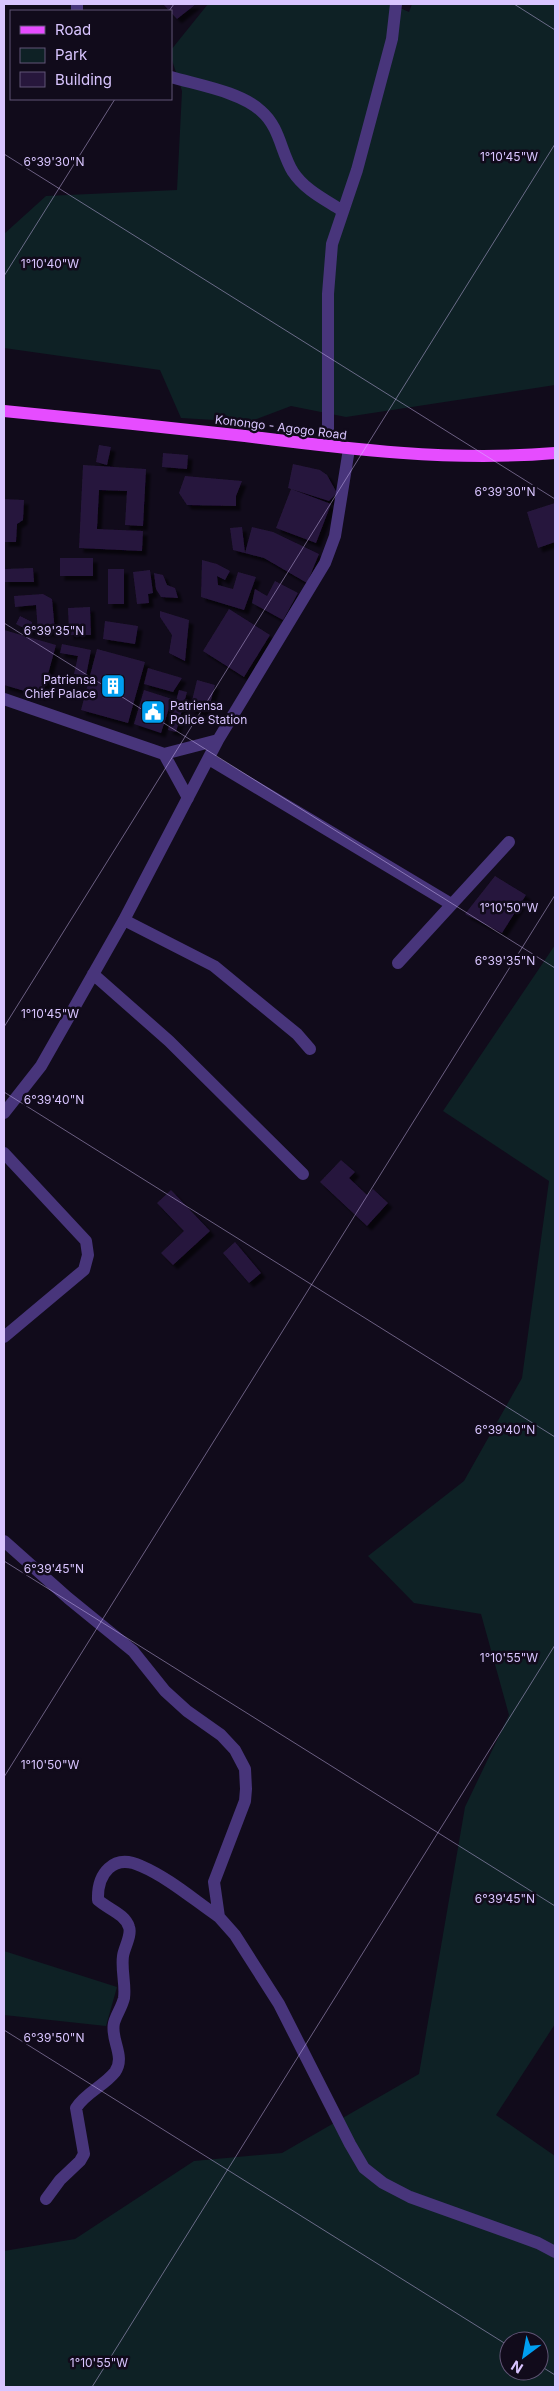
<svg xmlns="http://www.w3.org/2000/svg" width="559" height="2391" font-family="Inter,sans-serif">
  <style>
    .green { fill: #0e2125; fill-rule: evenodd }
    .building { fill: #27173c; filter: url(#shadow) }
    .lines { fill: none; stroke-linecap: round; stroke-linejoin: round }
    .minor { stroke: #48357b; stroke-width: 12 }
    .major { stroke: #e64cff; stroke-width: 12 }
    .ticks { fill: none; stroke: #d9c5ff; stroke-width: 1; stroke-opacity: 0.45 }
    .labels { text-anchor: middle; dominant-baseline: central; stroke-width: 5; stroke-linejoin: round; paint-order: stroke }
    .street-label { font-size: 12px; fill: #d9c5ff; stroke: #110b1b }
    .poi-label { font-size: 12px; fill: #d9c5ff; stroke: #110b1b; text-anchor: end }
    .ticks-label { font-size: 12px; text-anchor: middle; fill: #d9c5ff; stroke: #110b1b; stroke-width: 5; stroke-linejoin: round; paint-order: stroke }
  </style>
  <defs>
    <filter id="shadow"><feDropShadow dx="4.5" dy="4.5" stdDeviation="1" flood-color="#0009"/></filter>
  </defs>
  <rect width="100%" height="100%" fill="#110b1b"/>
  <path class="green" d="M 208,4 L 391,4 L 409,12 L 412,4 L 555,4 L 555,385 L 346,417 L 291,406 L 249,422 L 181,418 L 160,370 L 4,348 L 4,234 L 46,196 L 177,190 L 182,91 L 171,57 L 171,50 Z
    M 555,945 L 555,2024 L 496,2115 L 555,2156 L 555,2387 L 4,2387 L 4,2251 L 75,2239 L 194,2161 L 282,2153 L 419,2074 L 465,1807 L 509,1715 L 481,1614 L 414,1603 L 368,1556 L 464,1481 L 522,1378 L 549,1181 L 443,1111 ZM 509,2341 L 539,2341 L 539,2371 L 509,2371 Z
    M 4,1951 L 117,1987 L 106,2026 L 4,2015 Z"/>
  <path class="building" d="M 163,4 L 196,4 L 177,19 Z
    M 99,445 L 111,447 L 107,465 L 96,462 Z
    M 163,453 L 188,455 L 187,469 L 162,467 Z
    M 293,464 L 320,470 L 327,475 L 337,493 L 329,501 L 288,488 Z
    M 83,465 L 146,469 L 143,526 L 125,525 L 127,491 L 99,490 L 97,529 L 143,531 L 142,551 L 79,548 Z
    M 185,476 L 242,481 L 236,496 L 236,506 L 187,505 L 179,493 Z
    M 291,489 L 331,504 L 316,543 L 276,528 Z
    M 4,499 L 24,500 L 23,520 L 17,524 L 16,542 L 4,542 Z
    M 555,503 L 555,542 L 538,548 L 527,512 Z
    M 242,527 L 245,553 L 252,527 L 273,532 L 319,554 L 307,583 L 264,558 L 245,553 L 233,550 L 230,528 Z
    M 60,558 L 93,558 L 93,576 L 60,576 Z
    M 202,560 L 217,564 L 230,571 L 225,580 L 217,576 L 218,585 L 233,589 L 238,572 L 256,577 L 244,610 L 201,597 Z
    M 33,568 L 34,582 L 4,582 L 4,569 Z
    M 108,569 L 124,569 L 124,604 L 108,604 Z
    M 150,570 L 153,593 L 148,594 L 149,603 L 137,604 L 133,572 Z
    M 154,573 L 163,575 L 167,585 L 175,588 L 178,598 L 161,597 L 156,589 Z
    M 275,581 L 298,593 L 283,620 L 252,603 L 255,589 L 267,596 Z
    M 43,594 L 52,599 L 55,632 L 38,633 L 36,605 L 15,607 L 14,596 Z
    M 90,607 L 91,635 L 69,635 L 68,608 Z
    M 229,609 L 270,635 L 244,677 L 203,651 Z
    M 160,611 L 189,620 L 185,661 L 169,653 L 172,635 L 160,617 Z
    M 20,616 L 32,622 L 31,632 L 16,624 Z
    M 105,621 L 138,626 L 135,644 L 103,639 Z
    M 4,630 L 56,645 L 42,696 L 4,685 Z
    M 62,644 L 91,650 L 86,676 L 74,674 L 78,656 L 60,653 Z
    M 97,649 L 145,662 L 128,723 L 81,710 Z
    M 148,668 L 182,678 L 173,692 L 144,684 Z
    M 197,680 L 215,685 L 210,704 L 202,712 L 190,709 Z
    M 144,690 L 172,699 L 161,733 L 134,724 Z
    M 179,690 L 187,692 L 176,732 L 168,730 Z
    M 495,876 L 526,895 L 502,933 L 465,914 Z
    M 341,1160 L 355,1172 L 349,1178 L 367,1195 L 373,1189 L 388,1203 L 367,1226 L 320,1182 Z
    M 171,1190 L 210,1231 L 173,1265 L 161,1253 L 184,1231 L 157,1203 Z
    M 235,1242 L 261,1273 L 249,1283 L 223,1253 Z"/>
  <g class="lines">
    <path class="minor" d="M 77,4 L 77,11
      M 171,77 C 198,85 241,92 261,111 C 280,127 281,153 293,172 C 305,190 324,199 341,210
      M 328,446 L 328,294 L 332,244 L 357,170 L 392,39 L 396,4
      M 4,699 L 164,754 L 218,740
      M 164,754 L 188,798
      M 209,759 L 451,904
      M 124,920 L 214,966 L 297,1034 L 310,1049
      M 398,963 L 509,842
      M 93,974 L 169,1041 L 303,1174
      M 4,1113 L 41,1066 L 124,920 L 218,740 L 325,563 L 335,536 L 349,449
      M 4,1153 L 86,1241 L 88,1255 L 84,1270 L 4,1337
      M 4,1541 L 68,1598 L 133,1651 L 165,1691 L 187,1711 L 221,1735 L 235,1750 L 245,1769 L 246,1789 L 245,1801 L 214,1882 L 219,1917 L 235,1935 L 279,2004 L 350,2144 L 364,2168 L 383,2183 L 410,2197 L 538,2243 L 555,2252
      M 46,2199 L 60,2180 L 80,2161 L 84,2154 L 76,2108 C 85,2093 104,2086 115,2072 C 126,2056 110,2040 114,2023 C 116,2015 122,2007 124,1998 C 126,1985 121,1970 123,1956 C 124,1948 132,1935 129,1927 C 125,1914 108,1909 98,1900 C 97,1874 113,1853 141,1866 C 169,1878 194,1900 219,1917"/>
    <path class="major" d="M 4,411 C 84,419 165,427 245,436 C 348,449 452,462 555,453"/>
  </g>
  <path class="ticks" d="M 514,4 L 555,30M 169,11 L 174,4M 4,154 L 555,499M 4,276 L 115,99M 4,623 L 555,968M 4,1027 L 555,144M 4,1092 L 555,1437M 4,1561 L 555,1906M 4,1777 L 555,895M 4,2030 L 509,2346M 539,2365 L 555,2375M 92,2387 L 555,1645"/>
  <defs>
    <symbol id="building-square" viewBox="-11 -11 22 22"><rect x="-9" y="-9" width="18" height="18" rx="4" fill="#009ff0" stroke="#110b1b"/><path d="M-4-6H4V6H1V3H-1V6H-4ZM-2.5-4.3h1.7v1.8h-1.7ZM.8-4.3h1.7v1.8H.8ZM-2.5-1h1.7V.8h-1.7ZM.8-1h1.7V.8H.8Z" fill="#fff"/></symbol>
    <symbol id="civic-square" viewBox="-11 -11 22 22"><rect x="-9" y="-9" width="18" height="18" rx="4" fill="#009ff0" stroke="#110b1b"/><path d="M-.6-6.5H3V-4.5H.6V-3L4-1V1h2V6H-6V1h2V-1L-.6-3ZM-1.2 2.5V6h2.4V2.5Z" fill="#fff"/></symbol>
  </defs>
  <g fill-rule="evenodd">
    <use href="#building-square" x="99" y="672" width="28" height="28"/>
    <use href="#civic-square" x="139" y="698" width="28" height="28"/>
  </g>
  <g class="labels">
    <g class="street-label">
      <text transform="translate(281 427) rotate(7)">Konongo - Agogo Road</text>
    </g>
    <g class="poi-label">
      <text x="96" y="679">Patriensa<tspan x="96" dy="14">Chief Palace</tspan></text>
      <text x="170" y="705" text-anchor="start">Patriensa<tspan x="170" dy="14">Police Station</tspan></text>
    </g>
  </g>
  <g class="ticks-label">
    <text x="509" y="161">1°10'45"W</text>
    <text x="54" y="166">6°39'30"N</text>
    <text x="50" y="268">1°10'40"W</text>
    <text x="505" y="496">6°39'30"N</text>
    <text x="54" y="635">6°39'35"N</text>
    <text x="509" y="912">1°10'50"W</text>
    <text x="505" y="965">6°39'35"N</text>
    <text x="50" y="1018">1°10'45"W</text>
    <text x="54" y="1104">6°39'40"N</text>
    <text x="505" y="1434">6°39'40"N</text>
    <text x="54" y="1573">6°39'45"N</text>
    <text x="509" y="1662">1°10'55"W</text>
    <text x="50" y="1769">1°10'50"W</text>
    <text x="505" y="1903">6°39'45"N</text>
    <text x="54" y="2042">6°39'50"N</text>
    <text x="99" y="2367">1°10'55"W</text>
  </g>
  <rect width="559" height="2391" fill="none" stroke="#d9c5ff" stroke-width="10"/>
  <rect x="10" y="10" width="162" height="90" fill="#110b1b" stroke="#615576"/>
  <rect x="20" y="26" width="25" height="8" fill="#e64cff" stroke="#615576"/>
  <text x="55" y="35" font-size="15" fill="#d9c5ff">Road</text>
  <rect x="20" y="48" width="25" height="15" fill="#0e2125" stroke="#615576"/>
  <text x="55" y="60" font-size="15" fill="#d9c5ff">Park</text>
  <rect x="20" y="72" width="25" height="15" fill="#27173c" stroke="#615576"/>
  <text x="55" y="85" font-size="15" fill="#d9c5ff">Building</text>
  <g transform="translate(524 2356) rotate(212)"><circle r="24" fill="#110b1b" stroke="#615576"/>
  <path d="M0-4L9 19L0 12L-9 19Z" fill="#009ff0"/>
  <text y="-8" font-size="14" font-weight="bold" text-anchor="middle" fill="#d9c5ff">N</text>
  </g>
</svg>
